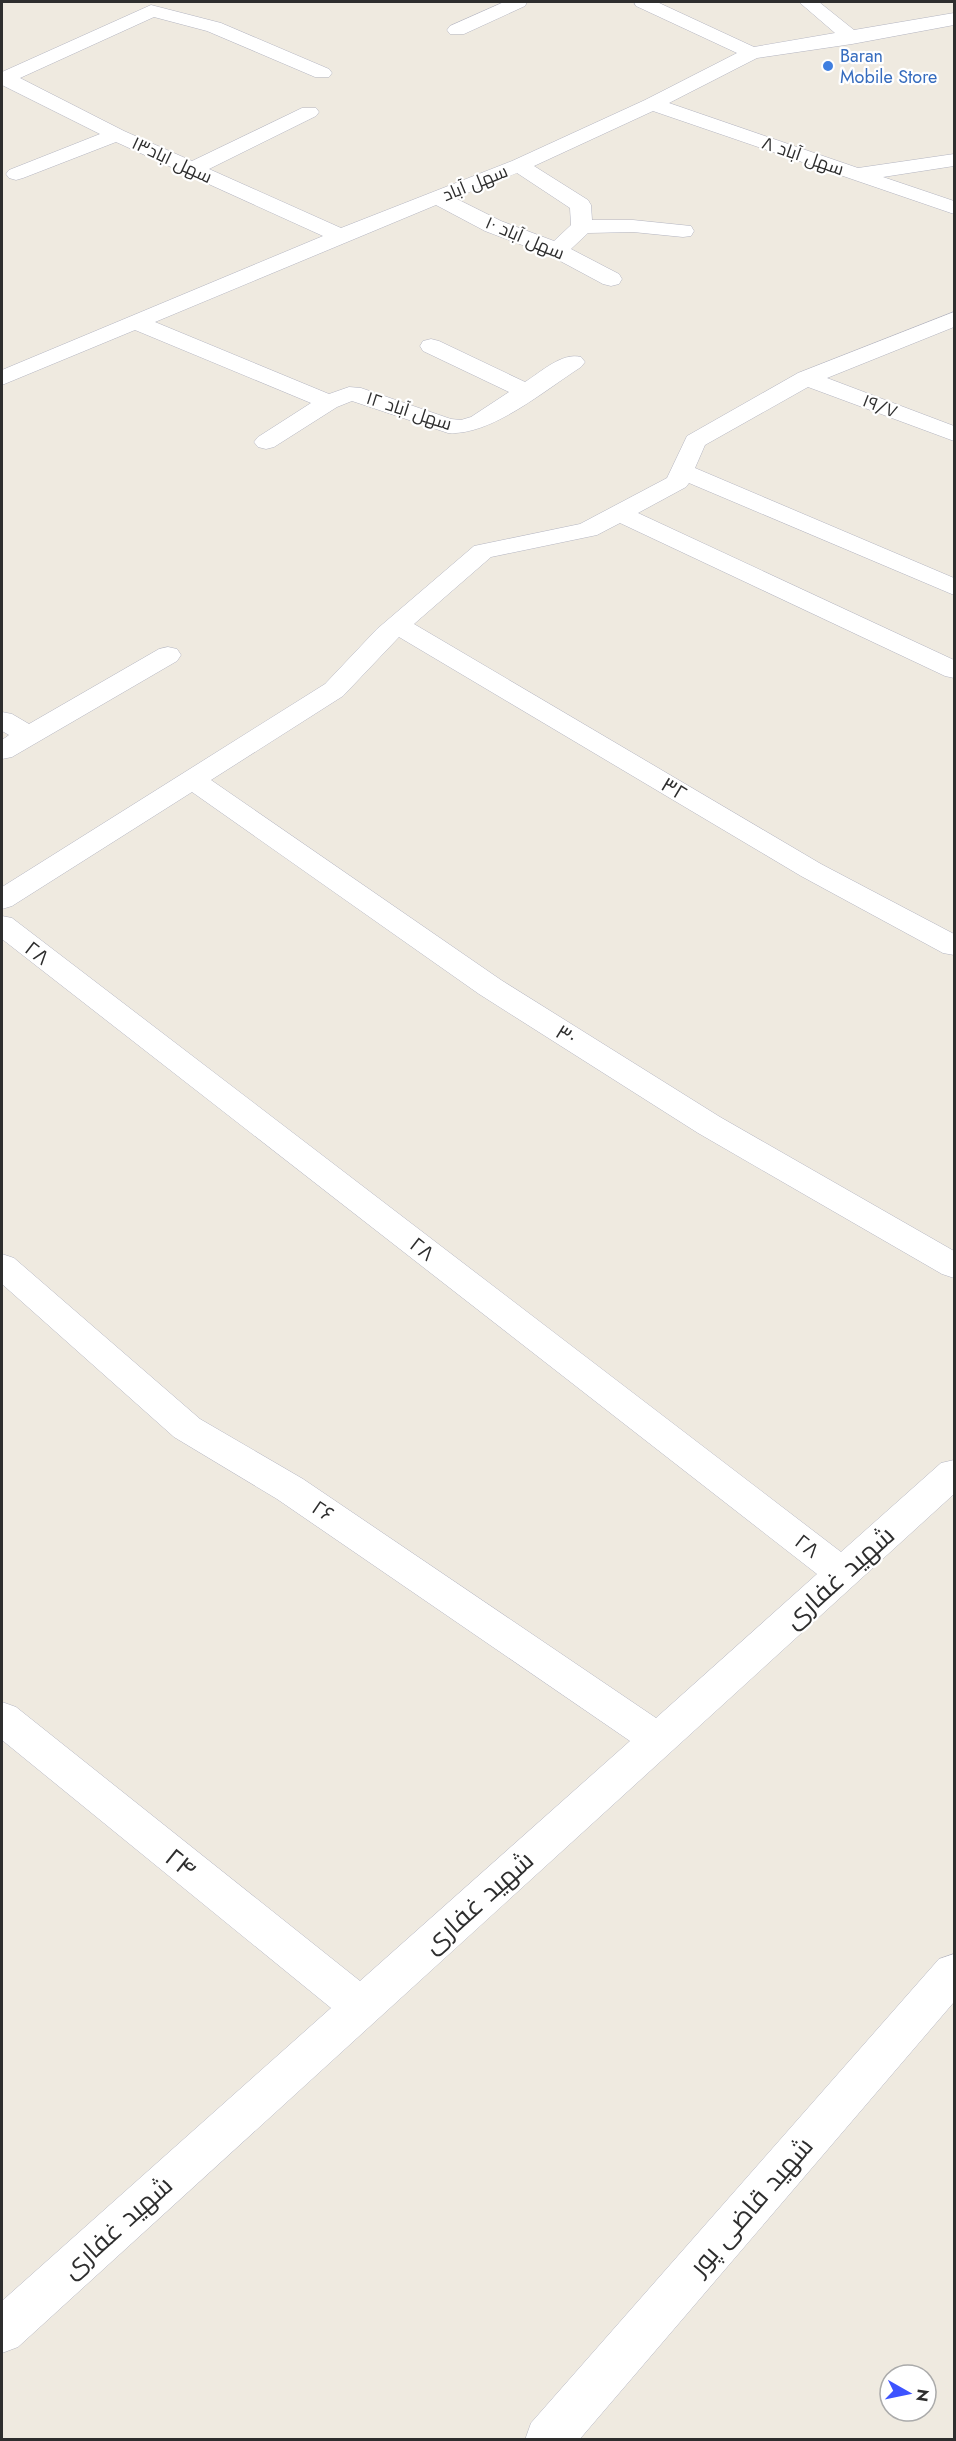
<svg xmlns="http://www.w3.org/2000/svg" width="956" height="2441" font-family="Jost,Cairo,sans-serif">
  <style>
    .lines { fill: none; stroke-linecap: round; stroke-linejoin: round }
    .minor-casing { stroke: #b4b5c1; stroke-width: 1 }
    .minor { fill: #fff; fill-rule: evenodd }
    .shop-dot { fill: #3f7fe0; stroke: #fff; stroke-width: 2 }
    .labels { text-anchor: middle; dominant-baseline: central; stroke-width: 4.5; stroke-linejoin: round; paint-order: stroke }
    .far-shop-label { font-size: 18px; fill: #366cbe; stroke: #fff; text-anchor: start }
    .far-street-label { font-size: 18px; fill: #2e2e2e; stroke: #fff }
    .street-label { font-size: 21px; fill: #2e2e2e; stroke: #fff }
    .near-street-label { font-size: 26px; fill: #2e2e2e; stroke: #fff }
  </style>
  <rect width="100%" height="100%" fill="#efeae0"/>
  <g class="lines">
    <defs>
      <path id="minor" d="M 504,2 L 527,2 L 525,6 L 464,34 L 450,34 L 447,30 L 450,26 Z
        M 634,2 L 657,2 L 754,47 L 835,33 L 799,2 L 819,2 L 854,30 L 954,13 L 954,25 L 852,44 L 757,58 L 669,103 L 858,168 L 954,154 L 954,166 L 883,177 L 954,201 L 954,214 L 653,111 L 534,166 L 588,200 L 591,205 L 592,220 L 633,220 L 691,226 L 694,231 L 691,236 L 683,237 L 633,232 L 588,233 L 571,249 L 619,274 L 622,279 L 619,284 L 611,286 L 603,284 L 549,255 L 485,231 L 436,205 L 155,322 L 329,394 L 349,387 L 361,388 L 451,419 L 461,420 L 471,417 L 509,392 L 423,351 L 420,346 L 423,341 L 431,339 L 439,341 L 525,382 C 541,372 562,352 581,357 L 585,362 L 581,367 C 545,390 491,436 448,433 L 352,401 L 337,407 L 274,447 L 266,449 L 258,447 L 254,442 L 258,437 L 311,403 L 135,330 L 2,385 L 2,370 L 323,236 L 116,142 L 23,178 L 16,180 L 9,178 L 6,174 L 9,170 L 100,134 L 2,85 L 2,72 L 151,5 L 221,23 L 329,69 L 332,73 L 329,77 L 315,77 L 207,31 L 154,17 L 20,78 L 124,131 L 192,161 L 302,108 L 316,108 L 319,112 L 316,116 L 209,169 L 341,228 L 512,161 L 645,100 L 737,53 L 636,6 ZM 517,173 L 570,208 L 571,225 L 554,241 L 501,221 L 455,198 Z
        M 954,312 L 954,327 L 827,378 L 954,426 L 954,441 L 808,387 L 705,445 L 695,468 L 954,578 L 954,595 L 689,483 L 686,487 L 638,513 L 954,660 L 954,678 L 945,676 L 620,523 L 597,535 L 491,557 L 414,624 L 821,864 L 954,934 L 954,955 L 943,953 L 801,876 L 399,637 L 343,696 L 211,780 L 501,980 L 720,1117 L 954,1251 L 954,1278 L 942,1274 L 698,1133 L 479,994 L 192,792 L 12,906 L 2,909 L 2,887 L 325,684 L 377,629 L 474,546 L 580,524 L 667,478 L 687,436 L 798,373 Z
        M 168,647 L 177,649 L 181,655 L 177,661 L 12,757 L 2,759 L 2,740 L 9,735 L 2,731 L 2,712 L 12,714 L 29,724 L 159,649 Z
        M 2,916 L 12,918 L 841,1552 L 941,1463 L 954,1460 L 954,1494 L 18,2347 L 2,2353 L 2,2301 L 331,2008 L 2,1740 L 2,1702 L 16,1707 L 360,1981 L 630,1741 L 277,1499 L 174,1437 L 2,1284 L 2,1254 L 14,1258 L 200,1419 L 303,1479 L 656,1718 L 817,1574 L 2,939 Z
        M 954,1954 L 954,2002 L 579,2440 L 525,2440 L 531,2423 L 939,1959 Z"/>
    </defs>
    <use href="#minor" class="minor-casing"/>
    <use href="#minor" class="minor"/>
  </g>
  <circle class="shop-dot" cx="828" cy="66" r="6"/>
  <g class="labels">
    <g class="far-shop-label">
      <text x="840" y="56">Baran<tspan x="840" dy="21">Mobile Store</tspan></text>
    </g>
    <g class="far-street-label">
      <text transform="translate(803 156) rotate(19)">سهل آباد ۸</text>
      <text transform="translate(172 160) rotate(25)">سهل اباد۱۳</text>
      <text transform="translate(475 183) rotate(-22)">سهل آباد</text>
      <text transform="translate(525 238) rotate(23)">سهل آباد ۱۰</text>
      <text transform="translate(880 406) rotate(21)">۱۹/۷</text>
      <text transform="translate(409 411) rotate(18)">سهل آباد ۱۲</text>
    </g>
    <g class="street-label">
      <text transform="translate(674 789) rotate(31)">۳۲</text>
      <text transform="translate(37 953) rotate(38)">۲۸</text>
      <text transform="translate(566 1035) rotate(32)">۳۰</text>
      <text transform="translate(422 1249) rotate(38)">۲۸</text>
      <text transform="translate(323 1511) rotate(34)">۲۶</text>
      <text transform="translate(807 1546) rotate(38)">۲۸</text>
    </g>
    <g class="near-street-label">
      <text transform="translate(839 1577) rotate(-42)">شهید غفاری</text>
      <text transform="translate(181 1863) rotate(39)">۲۴</text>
      <text transform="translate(478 1902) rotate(-42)">شهید غفاری</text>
      <text transform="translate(751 2206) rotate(-49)">شهید قاضی پور</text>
      <text transform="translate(117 2227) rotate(-42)">شهید غفاری</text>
    </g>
  </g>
  <rect width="956" height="2441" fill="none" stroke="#2e2e2e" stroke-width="6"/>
  <g transform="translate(908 2393) rotate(99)"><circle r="28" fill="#ffffff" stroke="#ababab" stroke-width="1.5"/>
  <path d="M0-4.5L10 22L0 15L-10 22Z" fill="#3d53ff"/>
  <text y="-9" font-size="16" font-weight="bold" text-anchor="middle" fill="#2e2e2e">N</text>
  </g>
</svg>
